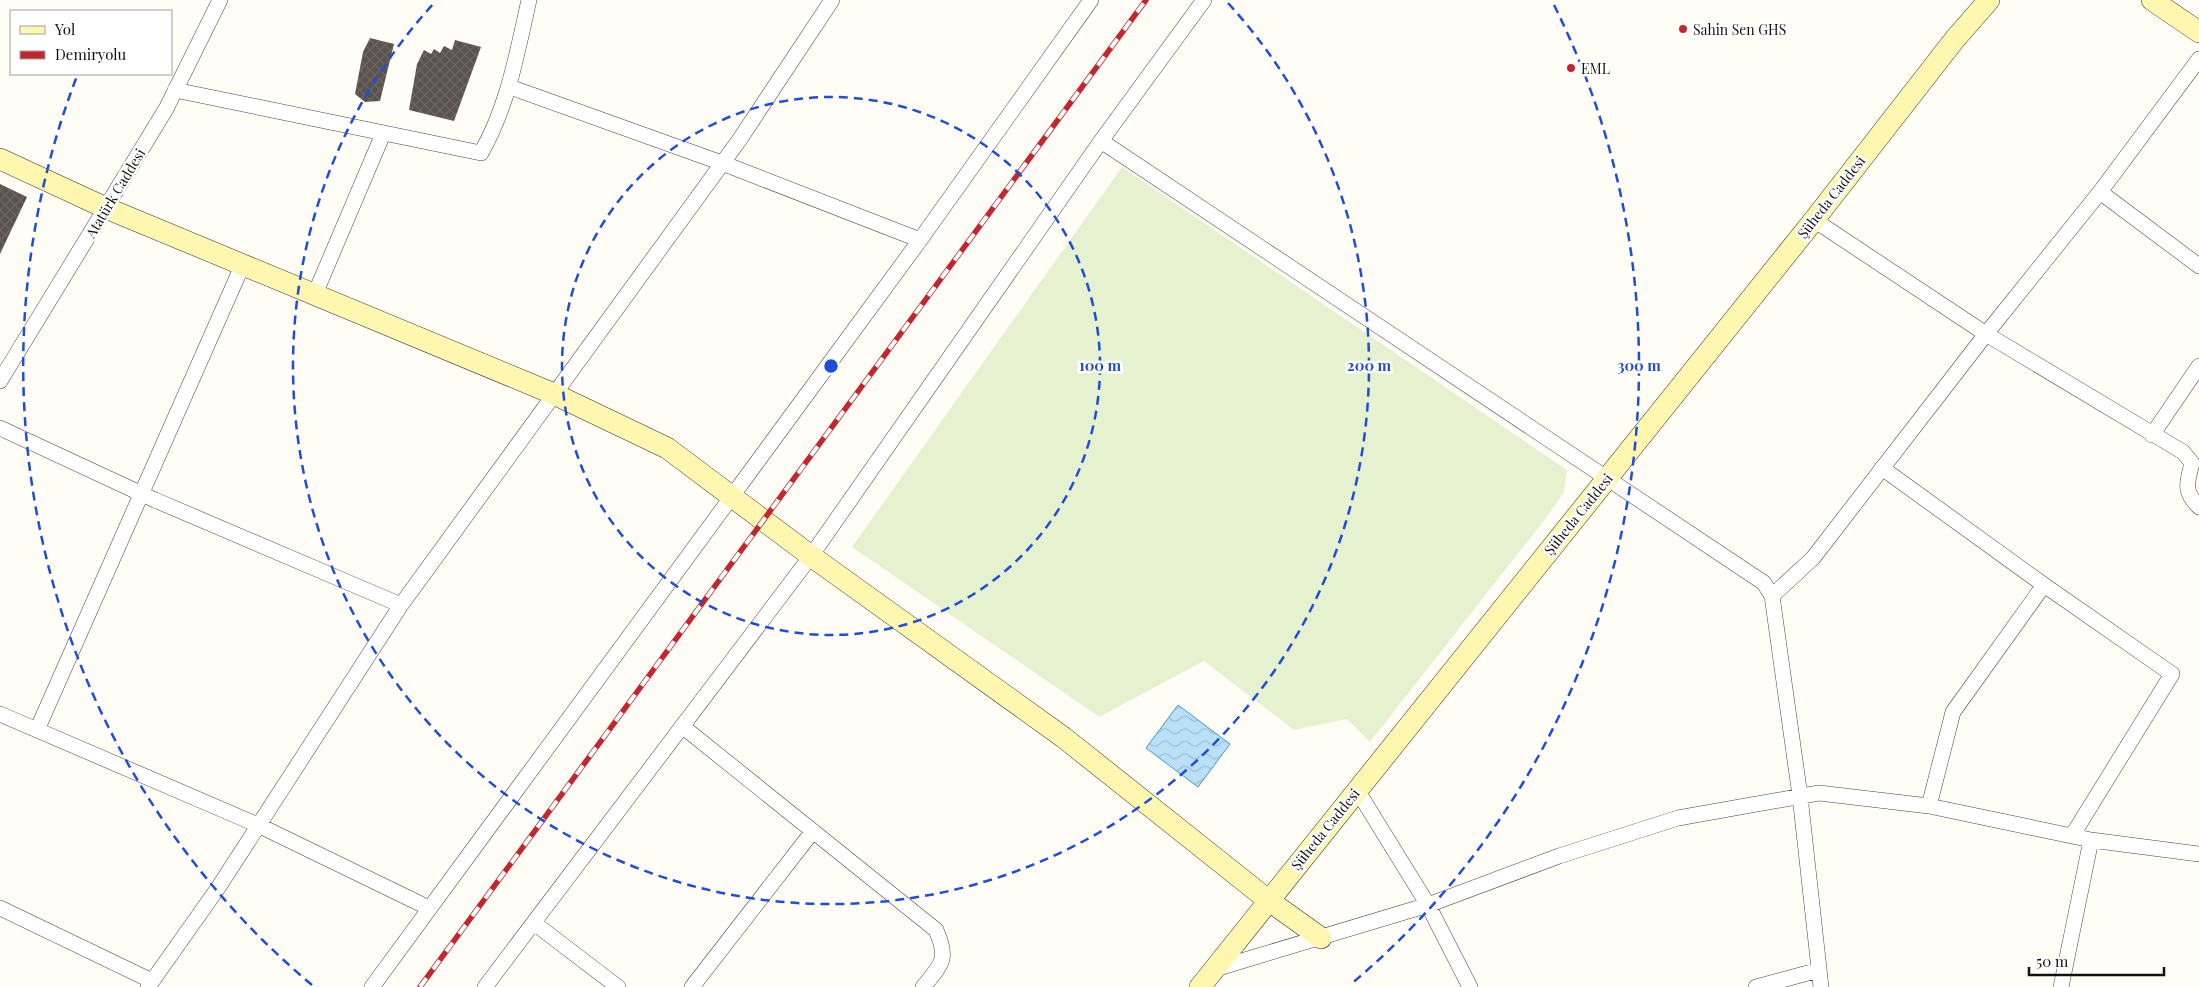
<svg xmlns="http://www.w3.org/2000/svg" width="2199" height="987" font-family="'Playfair Display',serif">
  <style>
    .pitch { fill: #e6f2cf }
    .water { fill: url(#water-waves); stroke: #3f96cf }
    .building { fill: url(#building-cross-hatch) }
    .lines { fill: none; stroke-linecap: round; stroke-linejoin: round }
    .street-casing { stroke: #444; stroke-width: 16 }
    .secondary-casing { stroke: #333; stroke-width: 22 }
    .street { stroke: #fff; stroke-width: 15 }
    .secondary { stroke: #fff6b0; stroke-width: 21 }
    .rail-casing { stroke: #c4262e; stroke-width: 5.5 }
    .rail { stroke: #fff; stroke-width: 4; stroke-dasharray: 11; stroke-linecap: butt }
    .ring { fill: none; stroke: #1d4ed8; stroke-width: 2.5; stroke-dasharray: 9 6 }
    .poi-dot { fill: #c4262e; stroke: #fff; stroke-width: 2 }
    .labels { text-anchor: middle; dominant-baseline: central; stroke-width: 5; stroke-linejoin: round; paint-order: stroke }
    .poi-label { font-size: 14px; fill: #111; stroke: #fff; text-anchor: start }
    .street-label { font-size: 14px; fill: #111; stroke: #fff }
    .centre { fill: #1d4ed8; stroke: #fff; stroke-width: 2.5 }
    .ring-label { font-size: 15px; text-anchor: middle; font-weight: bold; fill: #1d4ed8; stroke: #fff; stroke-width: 5; stroke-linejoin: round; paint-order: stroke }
  </style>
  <defs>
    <pattern id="water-waves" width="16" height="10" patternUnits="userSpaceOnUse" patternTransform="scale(1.25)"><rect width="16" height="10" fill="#b9e0f7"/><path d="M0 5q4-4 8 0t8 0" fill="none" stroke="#9ebfd3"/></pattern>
    <pattern id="building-cross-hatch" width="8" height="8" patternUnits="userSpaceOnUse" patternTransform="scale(1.25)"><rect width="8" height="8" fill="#5a524d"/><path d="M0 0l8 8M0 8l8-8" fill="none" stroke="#6d6662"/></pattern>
  </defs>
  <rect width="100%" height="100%" fill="#fffdf5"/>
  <path class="pitch" d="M 1122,167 L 1567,470 L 1564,492 L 1545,519 L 1370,742 L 1347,719 L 1294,730 L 1204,661 L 1099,717 L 852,547 Z"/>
  <path class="water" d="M 1178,705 L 1230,744 L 1198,787 L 1146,748 Z"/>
  <path class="building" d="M 370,38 L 394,44 L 380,101 L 365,102 L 355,94 L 363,52 Z
    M 455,40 L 481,47 L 454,121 L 409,110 L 417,64 L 424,50 L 431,54 L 434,49 L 440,53 L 444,46 L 452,50 Z
    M 0,184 L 27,197 L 0,254 Z"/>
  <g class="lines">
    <defs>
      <path id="street" d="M 510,87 L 722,163 L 920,240
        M 175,90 L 481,153 C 508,106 517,53 529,0
        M 1101,141 L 1764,583 L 1772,596 L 1800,796 L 1821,987
        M 2100,192 L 2199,266
        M 1814,220 L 1986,334 L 2183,452 L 2192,463 C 2187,483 2183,491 2199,507
        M 315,294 L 383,134
        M 0,381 L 166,109 L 220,0
        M 0,428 L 155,500 L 401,605
        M 2152,435 L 2199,366
        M 1882,468 L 2044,585 L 2172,674 L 2072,836
        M 1772,596 L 1813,558 L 1986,334 L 2100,192 L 2199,59
        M 0,714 L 258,825 L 429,908
        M 682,726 L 936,930 C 949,959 942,964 923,987
        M 37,730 L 243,264
        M 1357,790 L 1428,905 L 1470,987
        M 1929,806 L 1953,712 L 2044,585
        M 0,908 L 152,981
        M 534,923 L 618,987
        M 1215,969 L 1428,905 L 1559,856 L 1678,818 L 1819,793 L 1929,806 L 2091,840 L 2199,854
        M 148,987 L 218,888 L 401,605 L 740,139 L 832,0
        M 372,987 L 920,240 L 1091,0
        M 485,987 L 811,556 L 1101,141 L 1204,0
        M 692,987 L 813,831
        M 1756,987 L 1819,970
        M 2061,987 L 2091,840"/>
      <path id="secondary" d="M 2152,0 L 2199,32
        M 0,159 L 106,208 L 554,394 L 667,448 L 811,556 L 1063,737 L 1268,900 L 1321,938
        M 1200,987 L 1814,220 L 1955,39 L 1989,0"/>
    </defs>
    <use href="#street" class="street-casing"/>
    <use href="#secondary" class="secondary-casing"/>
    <use href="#street" class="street"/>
    <use href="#secondary" class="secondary"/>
    <defs>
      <path id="rail" d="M 420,987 L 1146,0"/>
    </defs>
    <use href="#rail" class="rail-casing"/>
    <use href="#rail" class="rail"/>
  </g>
  <g class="ring">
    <circle cx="831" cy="366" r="269"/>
    <path d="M1228 3A538 538 0 1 1 434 3"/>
    <path d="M312 985A808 808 0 0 1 77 76M1554 5A808 808 0 0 1 1350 985"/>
  </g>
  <g class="poi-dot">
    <circle cx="1683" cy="29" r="5"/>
    <circle cx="1571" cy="68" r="5"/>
  </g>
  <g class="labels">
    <g class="poi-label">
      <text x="1693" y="29">Sahin Sen GHS</text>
      <text x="1581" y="68">EML</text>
    </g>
    <g class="street-label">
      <text transform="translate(115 193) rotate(-59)">Atatürk Caddesi</text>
      <text transform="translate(1831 197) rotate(-52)">Şüheda Caddesi</text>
      <text transform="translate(1578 514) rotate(-51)">Şüheda Caddesi</text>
      <text transform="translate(1325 829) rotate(-51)">Şüheda Caddesi</text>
    </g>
  </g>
  <circle cx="831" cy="366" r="8" class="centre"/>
  <g class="ring-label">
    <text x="1100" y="371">100 m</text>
    <text x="1369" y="371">200 m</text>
    <text x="1639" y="371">300 m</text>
  </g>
  <rect x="10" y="10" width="162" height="65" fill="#ffffff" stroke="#a0a0a0"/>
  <rect x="20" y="26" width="25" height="8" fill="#fff6b0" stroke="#a0a0a0"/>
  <text x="55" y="35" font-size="15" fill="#111111">Yol</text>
  <rect x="20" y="51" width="25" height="8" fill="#c4262e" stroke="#a0a0a0"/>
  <text x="55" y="60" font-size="15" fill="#111111">Demiryolu</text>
  <path d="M2029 967v8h135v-8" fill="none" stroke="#111111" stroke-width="2.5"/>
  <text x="2036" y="967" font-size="15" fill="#111111" stroke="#ffffff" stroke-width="4" paint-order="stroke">50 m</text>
</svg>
